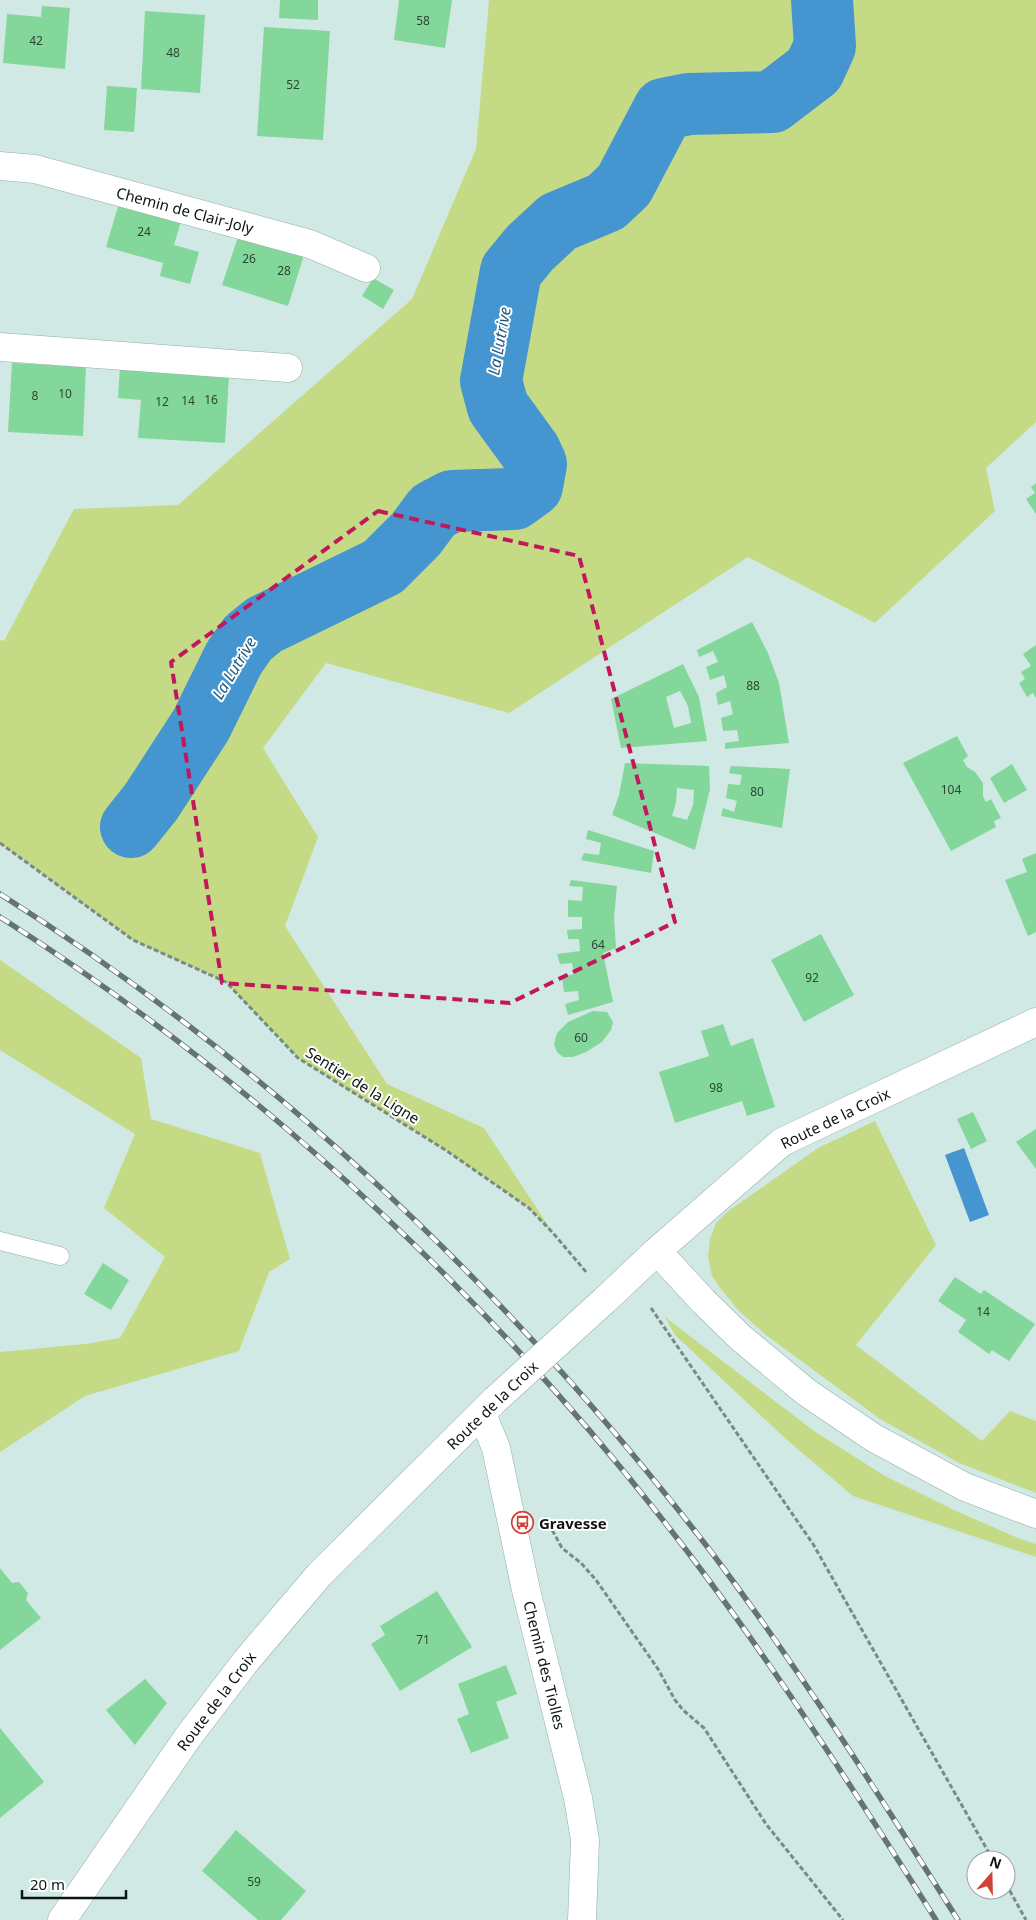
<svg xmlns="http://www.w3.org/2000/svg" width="1036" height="1920" font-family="'Noto Sans',sans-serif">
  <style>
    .green { fill: #c4da84 }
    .water { fill: #4495d0 }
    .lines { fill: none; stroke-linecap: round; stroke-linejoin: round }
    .river { stroke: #4495d0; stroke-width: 62 }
    .building { fill: #84d79a; fill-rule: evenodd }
    .service-casing { stroke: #95aca7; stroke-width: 19 }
    .minor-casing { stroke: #95aca7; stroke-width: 29 }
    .tertiary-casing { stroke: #95aca7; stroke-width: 29 }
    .path { stroke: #798a87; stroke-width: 3; stroke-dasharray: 5 2.5; stroke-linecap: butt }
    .service { stroke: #fff; stroke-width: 18 }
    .minor { stroke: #fff; stroke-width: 28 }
    .tertiary { stroke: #fff; stroke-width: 28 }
    .rail-casing { stroke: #647470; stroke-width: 5.5 }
    .rail { stroke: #fff; stroke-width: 4; stroke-dasharray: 11; stroke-linecap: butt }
    .tertiary-bridge-casing { stroke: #95aca7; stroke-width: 29; stroke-linecap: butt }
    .tertiary-bridge { stroke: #fff; stroke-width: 28 }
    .marked { fill: none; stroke: #c2185b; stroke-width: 4; stroke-dasharray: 10 6; stroke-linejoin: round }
    .labels { text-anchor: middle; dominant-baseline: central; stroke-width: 4; stroke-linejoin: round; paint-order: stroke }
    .number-label { font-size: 12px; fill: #2b4635 }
    .street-label { font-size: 15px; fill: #0d1513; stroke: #fff }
    .poi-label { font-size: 15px; font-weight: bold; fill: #0d1513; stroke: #fff; text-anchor: start }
    .water-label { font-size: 16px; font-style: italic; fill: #1d577f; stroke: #fff }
  </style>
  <rect width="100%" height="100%" fill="#d1e9e4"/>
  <path class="green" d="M 489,0 L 1036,0 L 1036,422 L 986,468 L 995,511 L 875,623 L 748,557 L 509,713 L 326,663 L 263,748 L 318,837 L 285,926 L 387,1084 L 484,1128 L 553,1233 L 529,1208 L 447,1151 L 298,1058 L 226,982 L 133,940 L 0,843 L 0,640 L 4,641 L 74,509 L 178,505 L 412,299 L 476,149 Z
    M 0,960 L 141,1058 L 151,1119 L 260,1153 L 290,1259 L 269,1272 L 239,1351 L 85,1396 L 0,1452 L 0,1352 L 85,1344 L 120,1338 L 165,1257 L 104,1208 L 135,1134 L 0,1050 Z
    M 875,1121 L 936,1245 L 856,1345 L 982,1441 L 1010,1411 L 1036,1421 L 1036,1493 L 959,1463 L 880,1419 L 766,1335 L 739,1311 L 720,1288 L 712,1276 L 708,1257 L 710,1239 L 716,1223 L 727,1212 L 818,1148 Z
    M 665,1317 L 814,1431 L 885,1476 L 954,1510 L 1020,1539 L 1036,1544 L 1036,1557 L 853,1496 L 786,1439 L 675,1335 Z"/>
  <path class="water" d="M 964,1148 L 989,1215 L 970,1222 L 945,1155 Z"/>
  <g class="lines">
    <path class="river" d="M 131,827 L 151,802 L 201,725 L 234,658 L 248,638 L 264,625 L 383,567 L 416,534 L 433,511 L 452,501 L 514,499 L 532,486 L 536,464 L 530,451 L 498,407 L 491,381 L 511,271 L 530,248 L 558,222 L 606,202 L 624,185 L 664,109 L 689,104 L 772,102 L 814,70 L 825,46 L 822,0"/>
  </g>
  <path class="building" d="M 280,0 L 318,0 L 318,20 L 279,18 Z
    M 399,0 L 452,0 L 445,48 L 394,40 Z
    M 42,6 L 70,8 L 65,69 L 3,63 L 7,14 L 41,17 Z
    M 145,11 L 205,15 L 200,93 L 141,89 Z
    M 264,27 L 330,31 L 323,140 L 257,136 Z
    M 107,86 L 137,88 L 134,132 L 104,130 Z
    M 120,200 L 182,218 L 174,245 L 199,252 L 190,284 L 160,276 L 163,263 L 106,247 Z
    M 240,231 L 305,252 L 288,306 L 222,285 Z
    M 373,278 L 394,290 L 383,309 L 362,296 Z
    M 12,363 L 86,367 L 83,436 L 8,432 Z
    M 120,367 L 229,375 L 225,443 L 138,438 L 141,400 L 118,398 Z
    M 1036,483 L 1036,514 L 1026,499 L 1035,493 L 1031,487 Z
    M 752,622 L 768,653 L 779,683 L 789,743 L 725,749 L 725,743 L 739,741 L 737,730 L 723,731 L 721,718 L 733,714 L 730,701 L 718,705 L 716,693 L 727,687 L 724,675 L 710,680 L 706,667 L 718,662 L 713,651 L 699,657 L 697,650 Z
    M 1036,645 L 1036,698 L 1033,693 L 1027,697 L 1019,683 L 1025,679 L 1021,672 L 1031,666 L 1023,654 Z
    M 683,664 L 699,697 L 707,741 L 621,748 L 611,699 ZM 680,691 L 688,706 L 691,723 L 674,728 L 666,697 Z
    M 957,736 L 968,756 L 963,760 L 967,767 L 975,772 L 983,783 L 983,796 L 986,802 L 991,799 L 1001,818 L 994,821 L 996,827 L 951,851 L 903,763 Z
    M 625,763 L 709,766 L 710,789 L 695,850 L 612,815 L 619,795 ZM 677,788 L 694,790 L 693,805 L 687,820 L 672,816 L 676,803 Z
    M 1012,764 L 1027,790 L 1004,803 L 990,778 Z
    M 731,766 L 790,769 L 782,828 L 721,816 L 723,808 L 734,812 L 737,801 L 726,798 L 728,784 L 740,785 L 742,775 L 729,773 Z
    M 588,830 L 654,851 L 651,873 L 581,860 L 584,853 L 599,855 L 601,843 L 586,839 Z
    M 1036,853 L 1036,932 L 1028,936 L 1005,880 L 1027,872 L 1022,859 Z
    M 571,880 L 617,886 L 614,917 L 616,948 L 603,953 L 613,1002 L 568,1015 L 565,1004 L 579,1000 L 578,991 L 564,992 L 562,977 L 574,974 L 572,963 L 560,964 L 557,954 L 580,951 L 579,939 L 568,939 L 567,930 L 582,929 L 582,917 L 568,917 L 568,900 L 582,901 L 583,887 L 569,886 Z
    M 821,934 L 854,995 L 804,1022 L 771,960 Z
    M 593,1011 L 607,1012 L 613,1022 L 611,1030 L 602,1042 L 586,1052 L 573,1057 L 563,1057 L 557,1052 L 554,1044 L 557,1033 L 568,1022 Z
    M 723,1024 L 731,1046 L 753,1038 L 775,1107 L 747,1116 L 742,1101 L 675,1123 L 659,1072 L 709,1056 L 701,1031 Z
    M 973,1112 L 987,1141 L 971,1149 L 957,1119 Z
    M 1036,1129 L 1036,1169 L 1016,1142 Z
    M 103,1263 L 129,1280 L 111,1310 L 84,1294 Z
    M 955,1277 L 981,1294 L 984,1290 L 1035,1324 L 1009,1361 L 992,1350 L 989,1354 L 958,1332 L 966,1320 L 938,1301 Z
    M 0,1568 L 12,1583 L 19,1582 L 28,1593 L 26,1600 L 41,1618 L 0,1650 Z
    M 437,1591 L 472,1647 L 400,1691 L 371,1644 L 385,1635 L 380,1626 Z
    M 506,1665 L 517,1694 L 496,1702 L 509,1738 L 471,1753 L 457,1719 L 469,1714 L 458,1684 Z
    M 145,1679 L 167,1703 L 135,1745 L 106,1710 Z
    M 0,1728 L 44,1782 L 0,1818 Z
    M 236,1830 L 306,1891 L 281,1920 L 258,1920 L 202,1871 Z"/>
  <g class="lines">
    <defs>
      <path id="service" d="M 0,1241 L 60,1256"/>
      <path id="minor" d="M 0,166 L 35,169 L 310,244 L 366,268
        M 0,347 L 288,368
        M 482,1414 L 496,1448 L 526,1590 L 578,1798 L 585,1840 L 582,1920"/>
      <path id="tertiary" d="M 657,1251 L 704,1302 L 741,1338 L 806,1392 L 874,1438 L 965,1487 L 1036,1514
        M 605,1300 L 657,1251 L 782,1142 L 1036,1022
        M 62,1920 L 188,1737 L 246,1661 L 319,1575 L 495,1400"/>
    </defs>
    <use href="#service" class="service-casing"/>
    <use href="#minor" class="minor-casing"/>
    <use href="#tertiary" class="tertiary-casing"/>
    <path class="path" d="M 0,843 L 133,940 L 226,982 L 298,1058 L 447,1151 L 529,1208 L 553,1233 L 587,1273
      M 651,1308 L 813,1544 L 993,1860
      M 545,1517 L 562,1548 L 581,1563 L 596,1580 L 658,1669 L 675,1700 L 683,1710 L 704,1728 L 766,1824 L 843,1920
      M 1006,1884 L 1026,1920"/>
    <use href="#service" class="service"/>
    <use href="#minor" class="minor"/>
    <use href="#tertiary" class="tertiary"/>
    <defs>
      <path id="rail" d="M 0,894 C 231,1040 437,1224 614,1432 C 650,1475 687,1519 721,1565 C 806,1679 882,1800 958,1920
        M 0,917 C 273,1091 515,1319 708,1579 C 789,1689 863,1804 936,1920"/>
    </defs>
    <use href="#rail" class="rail-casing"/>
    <use href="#rail" class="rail"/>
    <defs>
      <path id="tertiary-bridge" d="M 495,1400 L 605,1300"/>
    </defs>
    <use href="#tertiary-bridge" class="tertiary-bridge-casing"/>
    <use href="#tertiary-bridge" class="tertiary-bridge"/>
  </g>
  <path class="marked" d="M 378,511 L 579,556 L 675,922 L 510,1003 L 222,983 L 171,662 Z"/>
  <defs>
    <symbol id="bus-ring" viewBox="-11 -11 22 22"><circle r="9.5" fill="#fff" stroke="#cf4236" stroke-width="1.5"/><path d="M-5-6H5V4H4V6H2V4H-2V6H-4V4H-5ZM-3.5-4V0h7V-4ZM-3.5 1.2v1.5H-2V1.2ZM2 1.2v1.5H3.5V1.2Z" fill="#cf4236"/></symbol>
  </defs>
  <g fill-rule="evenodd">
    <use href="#bus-ring" x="510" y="1510" width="25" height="25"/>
  </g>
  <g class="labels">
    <g class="number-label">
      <text x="423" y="20">58</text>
      <text x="36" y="40">42</text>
      <text x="173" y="52">48</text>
      <text x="293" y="84">52</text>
      <text x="144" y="231">24</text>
      <text x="249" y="258">26</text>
      <text x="284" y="270">28</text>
      <text x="65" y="393">10</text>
      <text x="35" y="395">8</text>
      <text x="211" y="399">16</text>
      <text x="188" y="400">14</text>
      <text x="162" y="401">12</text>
      <text x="753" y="685">88</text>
      <text x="951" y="789">104</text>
      <text x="757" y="791">80</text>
      <text x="598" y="944">64</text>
      <text x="812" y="977">92</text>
      <text x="581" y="1037">60</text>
      <text x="716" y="1087">98</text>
      <text x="983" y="1311">14</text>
      <text x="423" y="1639">71</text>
      <text x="254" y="1881">59</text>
    </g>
    <g class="street-label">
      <text transform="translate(185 210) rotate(15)">Chemin de Clair-Joly</text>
      <text transform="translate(363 1085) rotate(32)">Sentier de la Ligne</text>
      <text transform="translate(835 1118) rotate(-26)">Route de la Croix</text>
      <text transform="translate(492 1405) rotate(-44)">Route de la Croix</text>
      <text transform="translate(545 1665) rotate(76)">Chemin des Tiolles</text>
      <text transform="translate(216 1701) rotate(-53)">Route de la Croix</text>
    </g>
    <g class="poi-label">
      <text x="539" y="1523">Gravesse</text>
    </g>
    <g class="water-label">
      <text transform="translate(499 341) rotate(-80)">La Lutrive</text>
      <text transform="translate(234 668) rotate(-59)">La Lutrive</text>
    </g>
  </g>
  <g transform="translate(991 1875) rotate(20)"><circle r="24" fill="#ffffff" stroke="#9ea1a1"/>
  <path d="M0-4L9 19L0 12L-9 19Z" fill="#cf4236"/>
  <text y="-8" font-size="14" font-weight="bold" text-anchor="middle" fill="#0d1513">N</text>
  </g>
  <path d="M22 1890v8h104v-8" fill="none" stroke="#0d1513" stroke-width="2.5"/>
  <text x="30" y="1890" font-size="15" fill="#0d1513" stroke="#ffffff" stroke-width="4" paint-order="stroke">20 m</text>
</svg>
